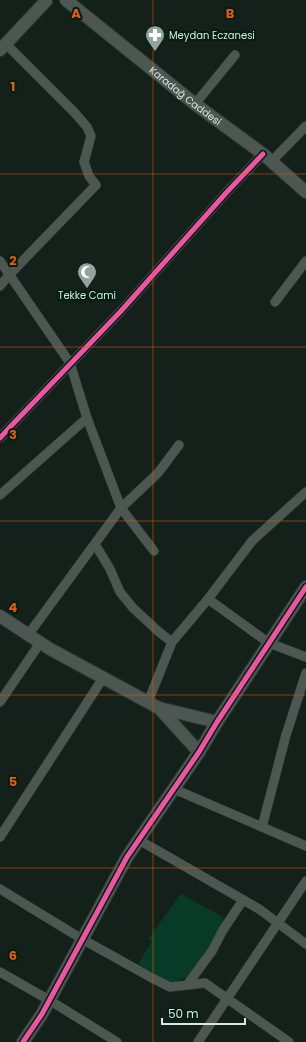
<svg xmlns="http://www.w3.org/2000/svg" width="306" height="1042" font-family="Poppins,sans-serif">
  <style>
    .green { fill: #073b27 }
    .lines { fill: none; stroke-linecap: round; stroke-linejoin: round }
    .minor-casing { stroke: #303b35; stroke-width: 10 }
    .tertiary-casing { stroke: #303b35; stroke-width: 14 }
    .minor { stroke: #4c5752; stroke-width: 9 }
    .tertiary { stroke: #4c5752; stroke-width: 12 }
    .cycleway-casing { stroke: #031e12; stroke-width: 8 }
    .cycleway { stroke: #f153a3; stroke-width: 5 }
    .grid { fill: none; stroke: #e8590c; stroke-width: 1; stroke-opacity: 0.55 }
    .labels { text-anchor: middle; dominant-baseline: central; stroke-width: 4; stroke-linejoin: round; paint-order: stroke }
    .poi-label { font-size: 10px; fill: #d8e8df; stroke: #031e12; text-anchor: start }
    .street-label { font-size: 10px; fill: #d8e8df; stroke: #031e12 }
    .grid-label { font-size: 13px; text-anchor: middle; font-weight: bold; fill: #e8590c; stroke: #031e12; stroke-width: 4; stroke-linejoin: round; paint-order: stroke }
  </style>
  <rect width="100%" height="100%" fill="#13211a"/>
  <path class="green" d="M 181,894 L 223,917 L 223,920 L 209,952 L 193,974 L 173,983 L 167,982 L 138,964 L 152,942 L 148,939 Z"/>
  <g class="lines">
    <defs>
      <path id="minor" d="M 195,104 L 235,55
        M 272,161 L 306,126
        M 0,261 L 70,363 L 87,418 L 121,508 L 154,551
        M 0,286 L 9,275 L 96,185 L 89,176 L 84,162 L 91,136 L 87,127 L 74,112 L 6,44
        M 275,302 L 306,261
        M 0,438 L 11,426 L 121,311 L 226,193 L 263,154
        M 0,495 L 87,418
        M 95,544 L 110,569 L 120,592 L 133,608 L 159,632 L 172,642
        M 208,599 L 269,643 L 306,657
        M 28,635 L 121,508 L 158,473 L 179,445
        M 0,702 L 40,643
        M 148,702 L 172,642 L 208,599 L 252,541 L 306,492
        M 174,789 L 306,846
        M 262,827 L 286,735 L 306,673
        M 0,837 L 103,678
        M 139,840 L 259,909 L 306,944
        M 0,889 L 82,939 L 152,978 L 170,987 L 205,983 L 289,1042
        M 0,972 L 49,1000 L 117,1042
        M 187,985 L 212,951 L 223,930 L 243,900
        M 198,1042 L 306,881"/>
      <g id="tertiary">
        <path id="s1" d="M 66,0 L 195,104 L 263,154 L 306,192"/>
        <path d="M 0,50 L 46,1"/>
        <path d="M 0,616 L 50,649 L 159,708 L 217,722"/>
        <path d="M 159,708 L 199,752"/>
        <path d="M 23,1042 L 42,1014 L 127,857 L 199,752 L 217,722 L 306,587"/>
      </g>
    </defs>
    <use href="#minor" class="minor-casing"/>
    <use href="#tertiary" class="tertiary-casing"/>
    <use href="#minor" class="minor"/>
    <use href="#tertiary" class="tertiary"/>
    <defs>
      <path id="cycleway" d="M 0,438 L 11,426 L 121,311 L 226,193 L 263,154
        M 23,1042 L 42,1014 L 127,857 L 199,752 L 217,722 L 306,587"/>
    </defs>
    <use href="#cycleway" class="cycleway-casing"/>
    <use href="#cycleway" class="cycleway"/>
  </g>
  <path class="grid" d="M 153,0 L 153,1042M 0,174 L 306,174M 0,347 L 306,347M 0,521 L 306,521M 0,695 L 306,695M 0,868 L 306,868"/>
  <defs>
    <symbol id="pharmacy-pin" viewBox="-11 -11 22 30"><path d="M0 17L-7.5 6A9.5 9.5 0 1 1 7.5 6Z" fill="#93a29a" stroke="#031e12"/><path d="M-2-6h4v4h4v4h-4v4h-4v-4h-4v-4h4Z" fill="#fff"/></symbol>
    <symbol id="mosque-pin" viewBox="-11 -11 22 30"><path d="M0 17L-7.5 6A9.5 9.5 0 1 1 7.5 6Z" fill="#93a29a" stroke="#031e12"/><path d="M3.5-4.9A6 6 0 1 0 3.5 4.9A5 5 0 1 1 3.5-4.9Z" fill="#fff"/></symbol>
  </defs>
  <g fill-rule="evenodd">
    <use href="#pharmacy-pin" x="144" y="24" width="22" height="30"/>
    <use href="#mosque-pin" x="76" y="261" width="22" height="30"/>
  </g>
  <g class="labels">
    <g class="poi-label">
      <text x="169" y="35">Meydan Eczanesi</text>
      <text x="87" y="295" text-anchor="middle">Tekke Cami</text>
    </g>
    <g class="street-label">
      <text stroke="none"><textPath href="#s1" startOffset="153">Karadağ Caddesi</textPath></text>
    </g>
  </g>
  <g class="grid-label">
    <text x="76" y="18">A</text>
    <text x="230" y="18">B</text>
    <text x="13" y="91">1</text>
    <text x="13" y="265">2</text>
    <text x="13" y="439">3</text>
    <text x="13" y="612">4</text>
    <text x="13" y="786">5</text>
    <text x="13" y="960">6</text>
  </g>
  <path d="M162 1018v6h83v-6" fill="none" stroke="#d8e8df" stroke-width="2"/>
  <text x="168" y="1018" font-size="12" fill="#d8e8df" stroke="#031e12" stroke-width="3" paint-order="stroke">50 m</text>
</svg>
